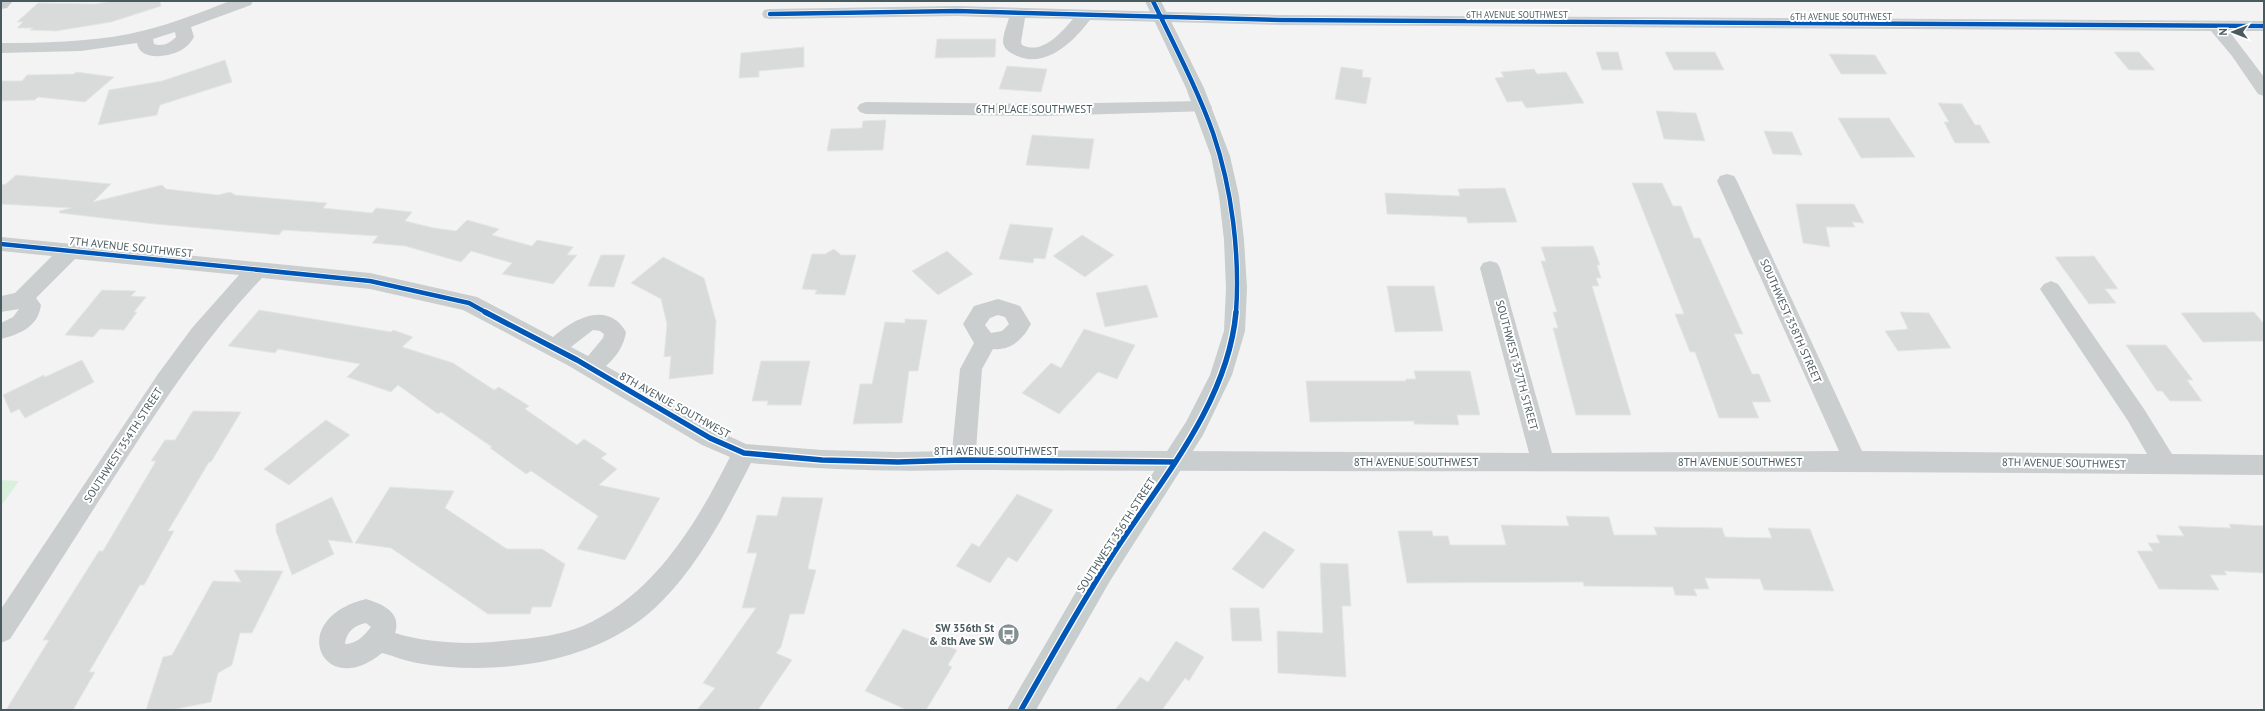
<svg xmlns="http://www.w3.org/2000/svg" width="2265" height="711" font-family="'PT Sans',sans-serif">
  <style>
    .green { fill: #d9f1dc }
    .building { fill: #d9dbdb; stroke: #e4e5e6 }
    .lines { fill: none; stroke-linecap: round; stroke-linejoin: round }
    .minor { fill: #cacecf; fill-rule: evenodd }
    .major { fill: #c8cdce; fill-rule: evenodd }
    .cycleway-far1-casing { stroke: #fff; stroke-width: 6 }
    .cycleway-casing { stroke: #fff; stroke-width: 8 }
    .cycleway-far1 { stroke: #0057b8; stroke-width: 4.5 }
    .cycleway { stroke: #0057b8; stroke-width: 5.5 }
    .labels { text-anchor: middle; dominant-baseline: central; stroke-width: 4; stroke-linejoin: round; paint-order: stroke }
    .far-street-label { font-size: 9px; fill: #4a5b60; stroke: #fff }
    .street-label { font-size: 11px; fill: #4a5b60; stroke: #fff }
    .poi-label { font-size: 11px; font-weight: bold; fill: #4a5b60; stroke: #fff; text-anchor: end }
  </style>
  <rect width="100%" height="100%" fill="#f3f3f3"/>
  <path class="green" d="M 1,480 L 19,481 L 1,506 Z"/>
  <path class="building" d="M 114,1 L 160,1 L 161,6 L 111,22 L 56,31 L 30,30 L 33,28 L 17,28 L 23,22 L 17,22 L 38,3 L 95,4 Z
    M 937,39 L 996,39 L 995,57 L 935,58 Z
    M 804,47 L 804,67 L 759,71 L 759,77 L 739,78 L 741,53 Z
    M 1596,52 L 1618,52 L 1623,70 L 1602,70 Z
    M 1665,52 L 1715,52 L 1724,70 L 1674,70 Z
    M 2114,52 L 2139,52 L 2155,70 L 2129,70 Z
    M 1829,54 L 1875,55 L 1887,74 L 1841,74 Z
    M 225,60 L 232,82 L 160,105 L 157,115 L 98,125 L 109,90 L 162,81 Z
    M 1007,66 L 1047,69 L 1041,92 L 999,89 Z
    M 1341,67 L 1363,70 L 1362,77 L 1371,78 L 1366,104 L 1335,99 Z
    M 1534,69 L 1537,74 L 1566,72 L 1584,103 L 1526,108 L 1522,101 L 1507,102 L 1495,78 L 1504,77 L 1501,72 Z
    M 76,72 L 114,77 L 85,102 L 38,97 L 35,100 L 1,101 L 1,81 L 22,81 L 27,75 L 74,74 Z
    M 1938,103 L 1962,104 L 1975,125 L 1980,125 L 1990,143 L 1955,143 L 1944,122 L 1949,122 Z
    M 1656,111 L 1696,113 L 1705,141 L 1664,139 Z
    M 1838,118 L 1889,118 L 1915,157 L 1861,158 Z
    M 886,120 L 883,150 L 827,151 L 831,129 L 862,128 L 863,121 Z
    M 1764,131 L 1792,132 L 1802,155 L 1773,154 Z
    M 1032,135 L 1094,139 L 1089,169 L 1026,165 Z
    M 16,175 L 111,184 L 93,202 L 162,185 L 166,189 L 218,195 L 230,192 L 235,195 L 327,203 L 323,208 L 372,213 L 376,208 L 412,212 L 405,221 L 434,228 L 456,231 L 467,220 L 499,229 L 492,235 L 532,246 L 537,240 L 573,247 L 567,255 L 577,255 L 553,284 L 502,274 L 512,263 L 471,251 L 461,262 L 405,246 L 372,243 L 378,236 L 283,230 L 279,235 L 268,234 L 155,224 L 60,213 L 59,211 L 71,208 L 1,204 L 1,185 L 6,184 Z
    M 1632,183 L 1662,183 L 1673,206 L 1681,206 L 1694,238 L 1700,238 L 1743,334 L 1734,334 L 1752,374 L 1759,374 L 1771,402 L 1752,402 L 1759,418 L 1719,418 L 1695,352 L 1690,352 L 1675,314 L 1684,314 Z
    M 1505,188 L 1517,222 L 1468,223 L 1466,217 L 1387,214 L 1385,193 L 1460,196 L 1458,189 Z
    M 1796,204 L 1854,204 L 1864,223 L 1852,222 L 1855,227 L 1826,227 L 1830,247 L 1803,243 Z
    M 1010,224 L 1053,228 L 1045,259 L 1034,258 L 1033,263 L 999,259 Z
    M 1082,235 L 1114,255 L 1085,277 L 1053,256 Z
    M 1593,246 L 1600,265 L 1597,265 L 1601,278 L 1596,278 L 1599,286 L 1592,286 L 1631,415 L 1576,415 L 1553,328 L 1558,328 L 1553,312 L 1557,312 L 1541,261 L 1546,261 L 1541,247 Z
    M 834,249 L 841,255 L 856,255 L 845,295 L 815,294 L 817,290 L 802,289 L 812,254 L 825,254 Z
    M 947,251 L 973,274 L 938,295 L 912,271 Z
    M 601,255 L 625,255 L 614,287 L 588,286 Z
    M 2094,256 L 2118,289 L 2105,289 L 2116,303 L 2089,304 L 2055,257 Z
    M 663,257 L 704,278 L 716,321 L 713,374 L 669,379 L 671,356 L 664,357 L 667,324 L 661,299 L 631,283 Z
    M 1147,285 L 1158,317 L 1105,327 L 1096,293 Z
    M 1387,286 L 1434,286 L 1443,331 L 1395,332 Z
    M 102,290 L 136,291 L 131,296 L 146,297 L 134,312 L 137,312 L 124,330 L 100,329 L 93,337 L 65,335 Z
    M 259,310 L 391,332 L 393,330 L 413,337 L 402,347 L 453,363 L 494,390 L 499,387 L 529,406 L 525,409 L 577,445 L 584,439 L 607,454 L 601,458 L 617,469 L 599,485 L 660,498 L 625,560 L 577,549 L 598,516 L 531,471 L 526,474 L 490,448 L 492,447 L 441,412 L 438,414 L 398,385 L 391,392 L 347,377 L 360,364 L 278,349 L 275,353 L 228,346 Z
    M 1900,312 L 1929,313 L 1951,348 L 1898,351 L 1885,331 L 1908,329 Z
    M 2254,312 L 2264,324 L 2264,341 L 2203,342 L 2181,313 Z
    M 905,319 L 927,320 L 918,371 L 909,371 L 902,423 L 853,424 L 860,384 L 872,384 L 885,322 L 905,323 Z
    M 1084,329 L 1135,345 L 1117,379 L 1098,372 L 1059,414 L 1022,393 L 1051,363 L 1061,368 Z
    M 2126,345 L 2166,345 L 2193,380 L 2187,380 L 2202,401 L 2170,401 L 2162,391 L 2157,391 Z
    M 82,360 L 94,382 L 25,418 L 19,409 L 11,413 L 3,395 L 44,375 L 45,377 Z
    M 761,361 L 810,361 L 801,405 L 767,405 L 768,401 L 752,401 Z
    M 1414,371 L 1470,371 L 1480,415 L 1457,415 L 1459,425 L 1414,424 L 1414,421 L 1310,422 L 1306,381 L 1406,381 L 1406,379 L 1416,379 Z
    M 193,411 L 241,412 L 211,462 L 209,462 L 168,531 L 174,531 L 144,585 L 140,585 L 89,672 L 95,672 L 73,710 L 6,710 L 49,640 L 43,640 L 99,551 L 103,551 L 156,461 L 151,461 L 165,440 L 175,440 Z
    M 326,420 L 350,435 L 289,485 L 264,469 Z
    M 390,487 L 454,491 L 445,508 L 507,549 L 542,549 L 565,564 L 551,607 L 532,607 L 530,614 L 488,614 L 391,548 L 355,543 Z
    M 1017,494 L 1053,510 L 1017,562 L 1008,557 L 990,583 L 956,566 L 972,543 L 979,547 Z
    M 332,497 L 353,543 L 328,540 L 334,554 L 292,575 L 276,531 L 276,524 Z
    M 782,497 L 823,498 L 808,569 L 816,570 L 804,614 L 790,614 L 781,647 L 776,653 L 792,660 L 758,710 L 697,710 L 715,688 L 703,683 L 756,608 L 742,608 L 757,553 L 747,553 L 757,515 L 777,516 Z
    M 1566,516 L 1609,517 L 1614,535 L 1657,535 L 1654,527 L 1722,528 L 1725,537 L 1772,538 L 1768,528 L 1810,529 L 1834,591 L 1764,590 L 1760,579 L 1705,578 L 1709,589 L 1694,589 L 1697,596 L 1675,595 L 1673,587 L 1584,586 L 1583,582 L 1407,583 L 1398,531 L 1432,531 L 1433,536 L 1448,536 L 1450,545 L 1506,545 L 1501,525 L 1569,526 Z
    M 2229,524 L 2264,526 L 2264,573 L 2224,571 L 2227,575 L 2210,575 L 2219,590 L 2159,589 L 2137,551 L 2153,551 L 2148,543 L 2160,543 L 2156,535 L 2184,536 L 2178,526 L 2231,528 Z
    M 1264,531 L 1295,550 L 1263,589 L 1232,569 Z
    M 1320,563 L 1348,564 L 1351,606 L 1342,606 L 1346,677 L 1278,673 L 1277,631 L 1323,633 Z
    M 234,570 L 283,571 L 252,633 L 240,633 L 232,665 L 218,673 L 211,702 L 171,710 L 146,710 L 163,657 L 172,655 L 213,581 L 241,582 Z
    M 1230,608 L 1259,608 L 1262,641 L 1232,641 Z
    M 903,629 L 957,650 L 948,665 L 952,667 L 926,710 L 907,710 L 865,691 Z
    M 1176,641 L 1204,657 L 1189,681 L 1185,678 L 1162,710 L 1115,710 L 1140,677 L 1148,682 Z"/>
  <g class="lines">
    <path class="minor" d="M 1,1 L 13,1 L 7,8 L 1,9 Z
      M 230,1 L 253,1 L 251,5 L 191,27 L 194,37 C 191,42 188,46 183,49 C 171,57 140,62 137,43 L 81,51 L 1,53 L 1,43 C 44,43 87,42 129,34 C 163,27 197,14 230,1 ZM 175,32 L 176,37 C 170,43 163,47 154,44 L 153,39 Z
      M 957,6 L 1279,15 L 2264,21 L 2264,31 L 2229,31 L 2264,77 L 2264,96 L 2258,94 L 2232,56 L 2211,31 L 1279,25 L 1090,20 C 1073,42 1045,70 1015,55 C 1009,52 1004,49 1003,42 C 1003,34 1007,25 1009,18 L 957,16 L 770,19 L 764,18 L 762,14 L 764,10 L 770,9 ZM 1025,18 L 1073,19 C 1060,34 1042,55 1022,45 L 1021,42 Z
      M 1203,101 L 1209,103 L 1212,107 L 1209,111 L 1041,116 L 866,114 L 860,112 L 857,108 L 860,104 L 866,102 L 1041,104 Z
      M 1727,174 L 1734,176 L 1737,181 L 1862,451 L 2147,454 L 2128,421 L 2040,289 L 2044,284 L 2051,281 L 2058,284 L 2144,409 L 2172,454 L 2264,455 L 2264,475 C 1830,470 1397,472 963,470 C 892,472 822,470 751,463 C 726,512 701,561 663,600 C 603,663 499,677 417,663 C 405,661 394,656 382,653 C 323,702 284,619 366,599 C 382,604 402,612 395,633 C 431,644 474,645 512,640 C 536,638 561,635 583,626 C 655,594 696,524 730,457 L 702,445 L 569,366 L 463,310 L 370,289 L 262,278 C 210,332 169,393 128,456 C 88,517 50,578 10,639 L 1,643 L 1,609 L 158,374 L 192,328 L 239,275 L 75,259 L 36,298 L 41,305 C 38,327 20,334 1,339 L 1,323 L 13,317 L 19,309 L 1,312 L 1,296 L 15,293 L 52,256 L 1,251 L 1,237 L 370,273 L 477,297 L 553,337 C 573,319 608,300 626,332 C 624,346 616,357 606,366 L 718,431 L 746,444 L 822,450 L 898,452 L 952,451 L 960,369 L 974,343 L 963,324 L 974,306 L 998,299 L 1020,306 L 1031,324 C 1023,339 1011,351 993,349 L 982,369 L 976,450 L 1529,453 L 1480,268 L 1483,263 L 1490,261 L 1497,263 L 1500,268 L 1552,453 L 1839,451 L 1717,181 L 1720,176 ZM 998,315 L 1005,317 L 1009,324 L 1002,331 L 991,333 L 985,325 L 990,318 ZM 593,330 L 600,331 L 604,334 L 603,338 L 588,356 L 571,347 ZM 366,623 L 371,627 C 364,636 356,644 345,644 C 346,632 355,625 366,623 Z"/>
    <path class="major" d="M 1145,1 L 1161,1 L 1204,88 L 1230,156 L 1239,196 L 1244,240 L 1247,288 L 1245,331 L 1232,375 L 1203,435 L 1110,581 L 1036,710 L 1007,710 L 1080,585 L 1186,422 L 1210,375 L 1224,331 L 1226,288 L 1224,240 L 1219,196 L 1211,156 L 1186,88 Z"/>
    <defs>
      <path id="cycleway-far1" d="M 1153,1 C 1174,45 1197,88 1213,133 C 1232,189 1240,254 1236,313
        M 770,14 L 957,11 L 1279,20 L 2264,26
        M 1,244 L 370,281 L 469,303 L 487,313"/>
      <path id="cycleway" d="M 485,312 L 577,360 L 710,438 L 744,453 L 822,460 L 898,462 L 963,460 L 1175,462
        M 1021,710 C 1051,658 1080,605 1113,554 C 1161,480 1228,403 1236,312"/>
    </defs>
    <use href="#cycleway-far1" class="cycleway-far1-casing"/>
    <use href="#cycleway" class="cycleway-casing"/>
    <use href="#cycleway-far1" class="cycleway-far1"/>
    <use href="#cycleway" class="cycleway"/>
  </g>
  <defs>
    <symbol id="bus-disc" viewBox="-11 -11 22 22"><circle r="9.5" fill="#859093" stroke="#fff"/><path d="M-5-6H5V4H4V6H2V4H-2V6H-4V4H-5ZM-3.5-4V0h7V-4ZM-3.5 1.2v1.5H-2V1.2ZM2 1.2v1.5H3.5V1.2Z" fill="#fff"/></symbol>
  </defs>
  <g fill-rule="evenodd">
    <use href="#bus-disc" x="996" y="622" width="25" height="25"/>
  </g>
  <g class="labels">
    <g class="far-street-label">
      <text x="1517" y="14">6TH AVENUE SOUTHWEST</text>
      <text x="1841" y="16">6TH AVENUE SOUTHWEST</text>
    </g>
    <g class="street-label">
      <text x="1034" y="109">6TH PLACE SOUTHWEST</text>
      <text transform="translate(131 247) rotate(6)">7TH AVENUE SOUTHWEST</text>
      <text transform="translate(1791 321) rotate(66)">SOUTHWEST 358TH STREET</text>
      <text transform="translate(1517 365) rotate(75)">SOUTHWEST 357TH STREET</text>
      <text transform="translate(675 405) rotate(29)">8TH AVENUE SOUTHWEST</text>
      <text transform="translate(123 445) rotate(-57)">SOUTHWEST 354TH STREET</text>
      <text x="996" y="451">8TH AVENUE SOUTHWEST</text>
      <text x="1416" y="462">8TH AVENUE SOUTHWEST</text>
      <text x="1740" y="462">8TH AVENUE SOUTHWEST</text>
      <text transform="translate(2064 463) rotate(1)">8TH AVENUE SOUTHWEST</text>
      <text transform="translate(1116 535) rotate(-57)">SOUTHWEST 356TH STREET</text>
    </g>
    <g class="poi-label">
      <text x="994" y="628">SW 356th St<tspan x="994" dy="13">&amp; 8th Ave SW</tspan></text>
    </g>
  </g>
  <rect width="2265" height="711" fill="none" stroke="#4a5b60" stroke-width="4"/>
  <g transform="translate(2233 32) rotate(270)" stroke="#ffffff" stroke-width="3" paint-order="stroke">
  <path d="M0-3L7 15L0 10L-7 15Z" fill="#4a5b60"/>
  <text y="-6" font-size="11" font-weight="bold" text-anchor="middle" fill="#4a5b60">N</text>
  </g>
</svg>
